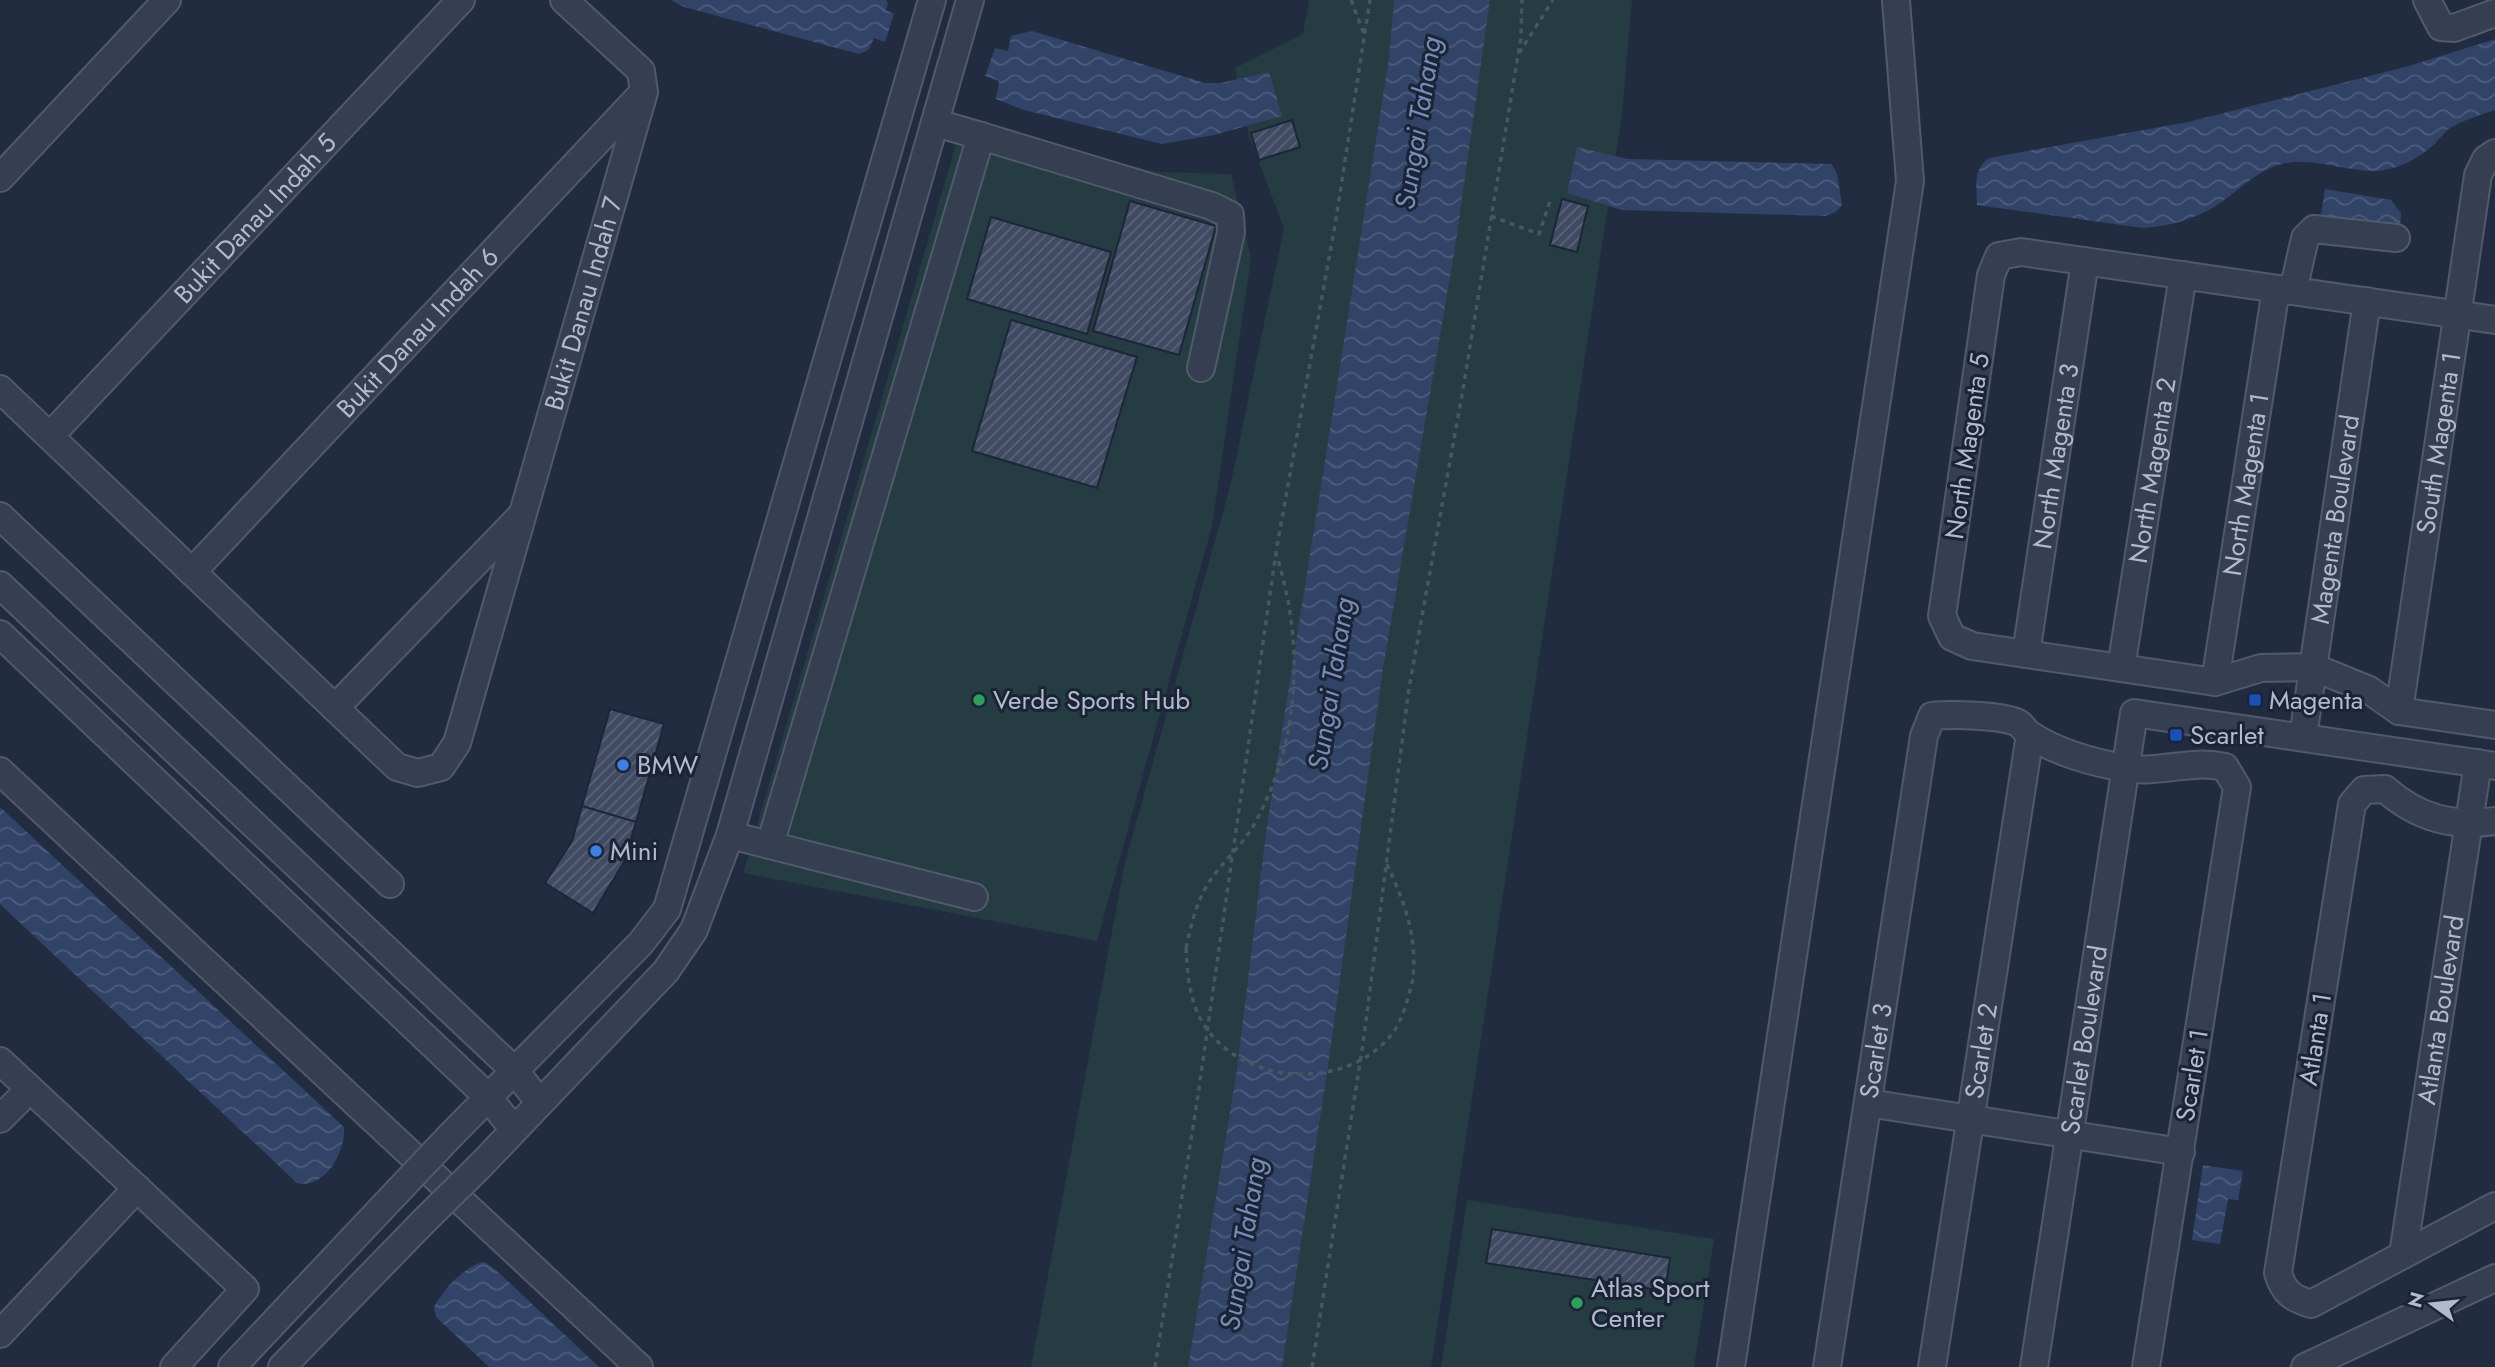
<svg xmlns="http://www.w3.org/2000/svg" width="2495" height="1367" font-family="Jost,sans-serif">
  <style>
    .park { fill: #243c42 }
    .water { fill: url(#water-waves) }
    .building { fill: url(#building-hatch); stroke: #1d2638; stroke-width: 2 }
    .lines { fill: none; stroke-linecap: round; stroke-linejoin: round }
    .minor-casing { stroke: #515a6b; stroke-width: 30 }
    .path { stroke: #42595f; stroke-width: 3.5; stroke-dasharray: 5 5; stroke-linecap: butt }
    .minor { stroke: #363f51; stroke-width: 26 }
    .minor-bridge-casing { stroke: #515a6b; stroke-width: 30; stroke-linecap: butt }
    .path-bridge { stroke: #42595f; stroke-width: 3.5; stroke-dasharray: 5 5; stroke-linecap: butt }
    .minor-bridge { stroke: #363f51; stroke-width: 26 }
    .leisure-dot { fill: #2e9e5b; stroke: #1b2436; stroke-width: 2.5 }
    .transit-dot { fill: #1a4fb4; stroke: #1b2436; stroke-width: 2.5 }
    .shop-dot { fill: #3f7fe0; stroke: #1b2436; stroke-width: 2.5 }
    .labels { text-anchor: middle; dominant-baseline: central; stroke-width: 6; stroke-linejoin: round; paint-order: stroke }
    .street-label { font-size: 26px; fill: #b2bacb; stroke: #1b2436 }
    .poi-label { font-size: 26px; fill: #b2bacb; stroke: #1b2436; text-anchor: start }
    .water-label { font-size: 28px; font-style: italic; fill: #778cb6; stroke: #1b2436 }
  </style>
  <defs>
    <pattern id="water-waves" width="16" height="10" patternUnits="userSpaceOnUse" patternTransform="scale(1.75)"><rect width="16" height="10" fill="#324368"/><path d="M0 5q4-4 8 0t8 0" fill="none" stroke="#4d5c7c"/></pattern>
    <pattern id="building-hatch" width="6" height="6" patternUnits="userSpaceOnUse" patternTransform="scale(1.75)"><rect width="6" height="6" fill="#404b63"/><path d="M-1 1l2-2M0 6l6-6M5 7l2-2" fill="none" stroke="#596378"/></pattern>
  </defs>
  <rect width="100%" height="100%" fill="#222c41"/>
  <path class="park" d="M 1309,0 L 1632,0 L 1622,114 L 1431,1367 L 1031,1367 L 1125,862 L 1230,487 L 1284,228 L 1249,136 L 1235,68 L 1303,34 Z
    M 962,124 L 1157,172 L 1231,174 L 1251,259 L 1212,526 L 1097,941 L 743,873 Z
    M 1467,1200 L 1714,1239 L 1694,1367 L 1441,1367 Z"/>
  <path class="water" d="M 671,0 L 886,0 L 888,3 L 886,10 L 894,14 L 885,42 L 874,38 L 868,50 L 859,54 L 684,7 Z
    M 1394,0 L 1490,0 L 1455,248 L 1383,668 L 1329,1059 L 1282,1367 L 1188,1367 L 1236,1076 L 1267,825 L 1389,58 Z
    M 1032,31 L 1205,83 L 1221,83 L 1269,72 L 1282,116 L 1214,135 L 1162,144 L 1024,110 L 996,99 L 999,81 L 985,76 L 995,48 L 1008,51 L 1011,36 Z
    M 2495,39 L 2495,110 C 2480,115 2464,120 2450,128 C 2443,133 2438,142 2431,147 C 2419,157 2404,166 2389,169 C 2356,178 2319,155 2282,164 C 2255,171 2238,192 2214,207 C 2192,220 2169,226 2143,228 L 1977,205 C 1977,187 1972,170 1989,158 L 2188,122 L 2409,66 Z
    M 1577,147 L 1628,159 L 1831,164 L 1837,173 L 1842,205 L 1836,212 L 1825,216 L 1622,210 L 1567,193 Z
    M 2325,189 L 2391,200 L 2401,213 L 2400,229 L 2320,221 Z
    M 0,807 L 344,1127 C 346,1151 325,1190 297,1183 L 0,904 Z
    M 2203,1165 L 2243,1171 L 2238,1200 L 2228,1199 L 2220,1244 L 2192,1240 Z
    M 485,1262 L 497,1271 L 599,1367 L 489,1367 L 436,1317 L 434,1307 C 442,1291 466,1264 485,1262 Z"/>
  <path class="building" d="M 1292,120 L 1300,147 L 1259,160 L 1251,133 Z
    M 1562,199 L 1588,206 L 1577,252 L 1550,245 Z
    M 1130,201 L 1216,226 L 1179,355 L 1093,331 Z
    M 991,217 L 1111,252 L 1087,334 L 967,299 Z
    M 1011,320 L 1137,357 L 1097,488 L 972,451 Z
    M 610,709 L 664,724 L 636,822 L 582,806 Z
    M 582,806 L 636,822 L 624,862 L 593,913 L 545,883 L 572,841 Z
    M 1492,1229 L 1670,1258 L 1665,1291 L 1486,1263 Z"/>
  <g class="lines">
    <defs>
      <g id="minor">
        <path d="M 2427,0 L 2441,27 L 2454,28 L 2495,13"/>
        <path d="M 981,136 L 1212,206 L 1230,215 L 1231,232 L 1201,368"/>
        <path d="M 0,178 L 167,0"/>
        <path d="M 2293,291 L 2305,238 L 2314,229 L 2396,238"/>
        <path d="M 2495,320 L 2021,252 L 1999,256 L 1991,275 L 1942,616 L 1952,637 L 1972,646 L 2215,682 L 2261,668 L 2313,667 L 2369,690 L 2399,711 L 2495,725"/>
        <path id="s1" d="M 0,389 L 397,767 L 418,773 L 441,767 L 457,743 L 644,92 L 641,71 L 564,0"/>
        <path id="s2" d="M 50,436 L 461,0"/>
        <path d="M 0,516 L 390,884"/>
        <path id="s3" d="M 192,572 L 640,96"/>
        <path d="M 0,585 L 515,1071 L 540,1103"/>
        <path d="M 0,634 L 488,1097 L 514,1130"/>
        <path id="s4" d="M 2026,654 L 2085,261"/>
        <path id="s5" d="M 2121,668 L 2183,275"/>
        <path id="s6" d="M 2215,682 L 2276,289"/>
        <path d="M 335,708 L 519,518"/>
        <path id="s7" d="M 2399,711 L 2478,175 L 2486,159 L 2495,153"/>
        <path id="s8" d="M 2303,737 L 2367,301"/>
        <path d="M 0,771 L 639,1367"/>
        <path d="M 2495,821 C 2452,827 2418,818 2385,789 L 2364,790 L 2352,804 L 2278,1273 C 2284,1293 2292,1298 2311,1304 L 2495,1206"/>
        <path d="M 730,835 L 974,897"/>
        <path d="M 770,845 L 981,136 L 936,123"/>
        <path d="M 0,1061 L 245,1289 L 174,1367"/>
        <path d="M 1868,1103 L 2181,1152"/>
        <path d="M 0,1119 L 30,1089"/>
        <path d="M 450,1136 L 641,943 L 667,909 L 932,0"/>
        <path d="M 480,1166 L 666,971 L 694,930 L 730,835 L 970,0"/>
        <path id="s9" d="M 2403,1255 L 2478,763"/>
        <path d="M 0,1334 L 137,1188"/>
        <path d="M 232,1367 L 398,1191"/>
        <path d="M 282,1367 L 426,1219"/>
        <path d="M 1731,1367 L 1910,181 L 1896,0"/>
        <path id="s10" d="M 1827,1367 L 1924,736 L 1932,716 C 1950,714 2003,715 2018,723 C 2022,725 2025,731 2029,734 C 2055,752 2094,763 2125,768 C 2162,774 2189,759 2225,767 L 2237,787 L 2146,1367"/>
        <path id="s11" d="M 1932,1367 L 2030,735"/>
        <path id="s12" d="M 2034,1367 L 2134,713 L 2495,766"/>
        <path d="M 2305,1367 L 2495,1278"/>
      </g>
    </defs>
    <use href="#minor" class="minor-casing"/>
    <path class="path" d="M 1351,0 L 1364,34
      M 1519,53 L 1553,0
      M 1491,216 L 1539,234 L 1550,201
      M 1387,864 C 1405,905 1417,933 1413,979
      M 1186,948 C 1191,927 1195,906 1206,887 C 1219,864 1242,847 1255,823 C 1300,741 1305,643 1276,554
      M 1155,1367 L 1197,1102 L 1276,552 L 1335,225 L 1370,0
      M 1312,1367 L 1363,1044 L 1409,688 L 1462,395 L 1521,37 L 1522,0"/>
    <use href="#minor" class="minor"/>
    <defs>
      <path id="minor-bridge" d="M 398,1191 L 450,1136
        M 426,1219 L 480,1166"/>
    </defs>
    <use href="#minor-bridge" class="minor-bridge-casing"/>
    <path class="path-bridge" d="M 1186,948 C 1187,971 1189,995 1199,1016 C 1234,1086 1345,1094 1392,1034 C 1404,1018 1408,997 1413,979"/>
    <use href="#minor-bridge" class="minor-bridge"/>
  </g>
  <g class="leisure-dot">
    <circle cx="979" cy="700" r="7"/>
    <circle cx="1577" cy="1303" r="7"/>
  </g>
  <g class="transit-dot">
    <rect x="2248" y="693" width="14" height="14" rx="3.5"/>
    <rect x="2169" y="728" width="14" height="14" rx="3.5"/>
  </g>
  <g class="shop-dot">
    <circle cx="623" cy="765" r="7"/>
    <circle cx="596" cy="851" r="7"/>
  </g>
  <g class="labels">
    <g class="street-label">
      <text stroke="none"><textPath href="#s2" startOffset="299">Bukit Danau Indah 5</textPath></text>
      <text stroke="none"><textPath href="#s1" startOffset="1080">Bukit Danau Indah 7</textPath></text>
      <text stroke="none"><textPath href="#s3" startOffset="329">Bukit Danau Indah 6</textPath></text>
      <text stroke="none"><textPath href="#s7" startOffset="271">South Magenta 1</textPath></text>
      <text transform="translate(1967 446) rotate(-82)">North Magenta 5</text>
      <text stroke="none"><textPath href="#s4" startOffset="200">North Magenta 3</textPath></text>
      <text stroke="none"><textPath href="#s5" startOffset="200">North Magenta 2</textPath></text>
      <text stroke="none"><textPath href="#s6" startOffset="200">North Magenta 1</textPath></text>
      <text stroke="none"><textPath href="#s8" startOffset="220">Magenta Boulevard</textPath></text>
      <text stroke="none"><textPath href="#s9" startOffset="248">Atlanta Boulevard</textPath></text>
      <text transform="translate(2315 1039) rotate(-81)">Atlanta 1</text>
      <text stroke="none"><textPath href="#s12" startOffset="331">Scarlet Boulevard</textPath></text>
      <text stroke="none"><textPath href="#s10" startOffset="320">Scarlet 3</textPath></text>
      <text stroke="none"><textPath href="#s11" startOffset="320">Scarlet 2</textPath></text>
      <text transform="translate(2192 1075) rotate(-81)">Scarlet 1</text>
    </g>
    <g class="poi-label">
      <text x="993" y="700">Verde Sports Hub</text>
      <text x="2269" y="700">Magenta</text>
      <text x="2190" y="735">Scarlet</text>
      <text x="637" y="765">BMW</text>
      <text x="610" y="851">Mini</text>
      <text x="1591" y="1288">Atlas Sport<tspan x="1591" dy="30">Center</tspan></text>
    </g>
    <g class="water-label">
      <text transform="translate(1418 123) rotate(-81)">Sungai Tahang</text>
      <text transform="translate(1331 684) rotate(-81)">Sungai Tahang</text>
      <text transform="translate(1243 1244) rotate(-81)">Sungai Tahang</text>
    </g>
  </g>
  <g transform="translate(2432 1304) rotate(285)" stroke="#1b2436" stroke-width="5" paint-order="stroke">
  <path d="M0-5L12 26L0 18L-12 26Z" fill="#b2bacb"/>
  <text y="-10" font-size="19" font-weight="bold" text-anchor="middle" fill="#b2bacb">N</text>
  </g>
</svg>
